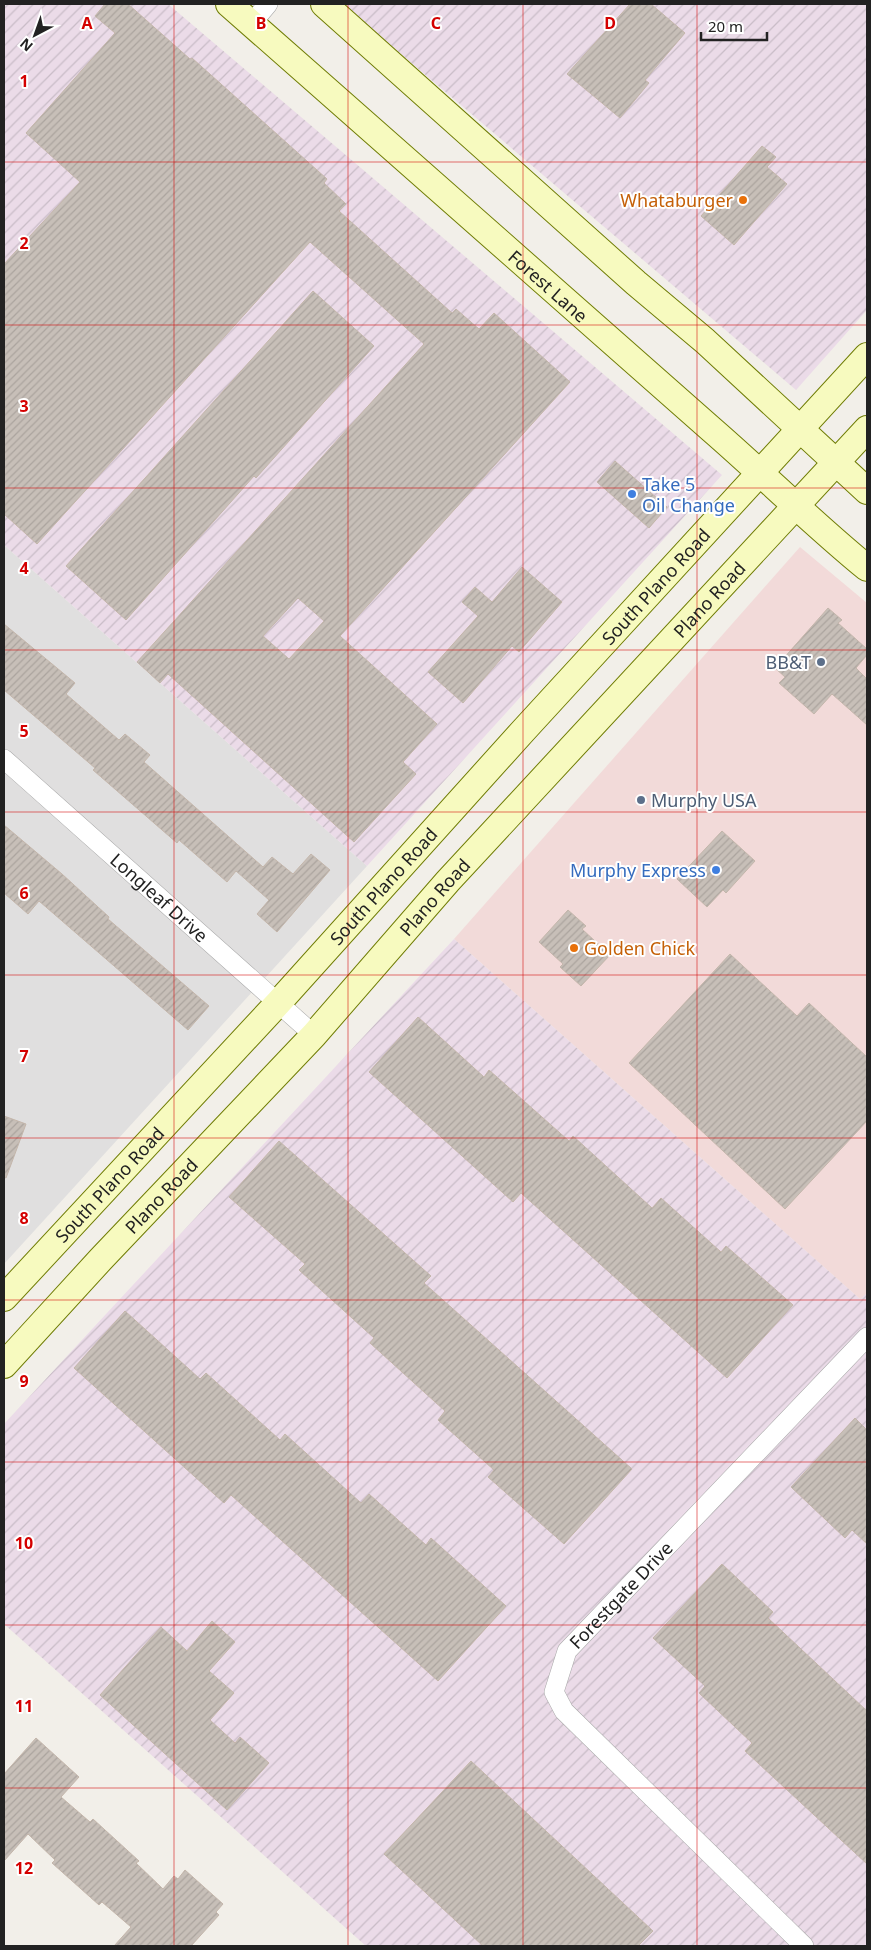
<svg xmlns="http://www.w3.org/2000/svg" width="871" height="1950" font-family="'Noto Sans',sans-serif">
  <style>
    .residential { fill: #e0dfdf }
    .commercial { fill: #f2dad9 }
    .industrial { fill: url(#industrial-furrows) }
    .building { fill: url(#building-hatch); stroke: #c4b6ab; fill-rule: evenodd }
    .lines { fill: none; stroke-linecap: round; stroke-linejoin: round }
    .street-casing { stroke: #a9a9a9; stroke-width: 20 }
    .secondary-casing { stroke: #707d05; stroke-width: 28 }
    .street { stroke: #fff; stroke-width: 19 }
    .secondary { stroke: #f7fabf; stroke-width: 26 }
    .grid { fill: none; stroke: #d40000; stroke-width: 1; stroke-opacity: 0.55 }
    .food-dot { fill: #e8710a; stroke: #fff; stroke-width: 2 }
    .shop-dot { fill: #3f7fe0; stroke: #fff; stroke-width: 2 }
    .service-dot { fill: #5c6f8a; stroke: #fff; stroke-width: 2 }
    .labels { text-anchor: middle; dominant-baseline: central; stroke-width: 4; stroke-linejoin: round; paint-order: stroke }
    .food-label { font-size: 18px; fill: #c56008; stroke: #fff; text-anchor: end }
    .street-label { font-size: 18px; fill: #222; stroke: #fff }
    .shop-label { font-size: 18px; fill: #366cbe; stroke: #fff; text-anchor: start }
    .service-label { font-size: 18px; fill: #4e5e75; stroke: #fff; text-anchor: end }
    .grid-label { font-size: 16px; text-anchor: middle; font-weight: bold; fill: #d40000; stroke: #fff; stroke-width: 4; stroke-linejoin: round; paint-order: stroke }
  </style>
  <defs>
    <pattern id="industrial-furrows" width="10" height="10" patternUnits="userSpaceOnUse" patternTransform="scale(1.25)"><rect width="10" height="10" fill="#ebdbe8"/><path d="M-1 1l2-2M0 10L10 0M9 11l2-2" fill="none" stroke="#c9bcc7"/></pattern>
    <pattern id="building-hatch" width="6" height="6" patternUnits="userSpaceOnUse" patternTransform="scale(1.25)"><rect width="6" height="6" fill="#c7bfb8"/><path d="M-1 1l2-2M0 6l6-6M5 7l2-2" fill="none" stroke="#aba49e"/></pattern>
  </defs>
  <rect width="100%" height="100%" fill="#f2efe9"/>
  <path class="residential" d="M 4,545 L 367,866 L 4,1264 Z"/>
  <path class="commercial" d="M 800,547 L 867,603 L 867,1293 L 861,1300 L 454,939 Z"/>
  <path class="industrial" d="M 4,4 L 168,4 L 722,475 L 367,866 L 4,545 Z
    M 342,4 L 867,4 L 867,310 L 796,390 Z
    M 454,939 L 860,1299 L 867,1293 L 867,1946 L 366,1946 L 4,1624 L 4,1424 Z"/>
  <path class="building" d="M 105,4 L 128,4 L 190,59 L 192,58 L 327,179 L 324,183 L 346,204 L 339,211 L 452,313 L 456,309 L 479,329 L 494,313 L 570,382 L 340,636 L 437,724 L 403,762 L 416,774 L 354,842 L 168,674 L 160,683 L 137,662 L 424,344 L 310,242 L 37,544 L 4,514 L 4,264 L 80,182 L 26,133 L 115,33 L 95,16 ZM 298,598 L 324,621 L 289,659 L 263,636 Z
    M 630,4 L 651,4 L 685,33 L 645,80 L 649,83 L 620,118 L 567,74 Z
    M 762,146 L 776,157 L 767,167 L 787,184 L 734,245 L 701,216 Z
    M 313,291 L 374,346 L 256,478 L 254,476 L 126,620 L 66,566 Z
    M 615,461 L 667,507 L 649,528 L 597,482 Z
    M 522,567 L 562,602 L 519,652 L 512,646 L 463,703 L 428,672 L 478,616 L 462,602 L 475,587 L 492,602 Z
    M 828,608 L 842,620 L 838,623 L 867,649 L 867,655 L 856,668 L 867,679 L 867,725 L 832,694 L 814,714 L 779,683 L 785,677 L 775,668 Z
    M 4,624 L 75,683 L 66,694 L 119,740 L 125,734 L 150,755 L 144,762 L 263,867 L 272,857 L 293,874 L 311,854 L 330,870 L 277,932 L 257,914 L 269,900 L 236,871 L 227,882 L 179,840 L 177,843 L 93,770 L 95,768 L 4,690 Z
    M 4,825 L 62,874 L 109,917 L 108,919 L 209,1006 L 188,1030 L 39,901 L 28,914 L 4,893 Z
    M 722,831 L 755,861 L 726,893 L 723,890 L 707,907 L 677,879 Z
    M 568,910 L 586,926 L 582,929 L 610,955 L 581,986 L 560,967 L 563,964 L 539,942 Z
    M 730,954 L 797,1016 L 809,1003 L 867,1057 L 867,1121 L 785,1209 L 629,1063 Z
    M 418,1017 L 484,1077 L 489,1070 L 569,1141 L 573,1136 L 652,1208 L 661,1198 L 721,1252 L 726,1246 L 793,1305 L 727,1378 L 521,1193 L 513,1202 L 369,1072 Z
    M 4,1116 L 26,1124 L 6,1178 L 4,1177 Z
    M 279,1141 L 431,1276 L 424,1283 L 632,1469 L 564,1544 L 488,1477 L 494,1470 L 438,1420 L 445,1411 L 370,1343 L 374,1338 L 299,1270 L 305,1264 L 229,1197 Z
    M 125,1311 L 200,1379 L 206,1373 L 280,1440 L 285,1434 L 361,1503 L 369,1494 L 426,1545 L 431,1538 L 506,1606 L 438,1681 L 231,1495 L 224,1503 L 74,1368 Z
    M 855,1418 L 867,1430 L 867,1544 L 852,1530 L 845,1538 L 791,1487 Z
    M 722,1564 L 773,1612 L 768,1618 L 867,1711 L 867,1864 L 745,1751 L 752,1743 L 699,1693 L 705,1686 L 653,1638 Z
    M 212,1621 L 235,1642 L 209,1671 L 234,1693 L 210,1720 L 235,1743 L 240,1737 L 269,1763 L 227,1810 L 100,1695 L 161,1627 L 187,1651 Z
    M 36,1738 L 79,1777 L 61,1797 L 90,1822 L 93,1819 L 139,1861 L 136,1863 L 163,1889 L 174,1876 L 178,1879 L 185,1870 L 223,1904 L 216,1912 L 219,1915 L 191,1946 L 114,1946 L 131,1927 L 102,1902 L 99,1905 L 52,1863 L 55,1860 L 28,1834 L 4,1861 L 4,1774 Z
    M 471,1761 L 653,1931 L 638,1946 L 483,1946 L 384,1854 Z"/>
  <g class="lines">
    <defs>
      <g id="street">
        <path d="M 252,23 L 268,4"/>
        <path id="s1" d="M 4,759 L 314,1035"/>
        <path id="s2" d="M 804,1946 L 564,1711 L 554,1692 L 567,1651 L 867,1337"/>
      </g>
      <g id="secondary">
        <path id="s3" d="M 229,4 C 390,145 549,288 711,429 C 764,475 813,524 867,568"/>
        <path d="M 324,4 L 636,283 L 705,341 L 867,491"/>
        <path id="s4" d="M 4,1298 L 279,1002 L 523,731 L 867,356"/>
        <path id="s5" d="M 4,1365 L 101,1259 L 314,1035 L 448,881 L 867,429"/>
      </g>
    </defs>
    <use href="#street" class="street-casing"/>
    <use href="#secondary" class="secondary-casing"/>
    <use href="#street" class="street"/>
    <use href="#secondary" class="secondary"/>
  </g>
  <path class="grid" d="M 174,4 L 174,1946M 348,4 L 348,1946M 523,4 L 523,1946M 697,4 L 697,1946M 4,162 L 867,162M 4,325 L 867,325M 4,488 L 867,488M 4,650 L 867,650M 4,812 L 867,812M 4,975 L 867,975M 4,1138 L 867,1138M 4,1300 L 867,1300M 4,1462 L 867,1462M 4,1625 L 867,1625M 4,1788 L 867,1788"/>
  <g class="food-dot">
    <circle cx="743" cy="200" r="5"/>
    <circle cx="574" cy="948" r="5"/>
  </g>
  <g class="shop-dot">
    <circle cx="632" cy="494" r="5"/>
    <circle cx="716" cy="870" r="5"/>
  </g>
  <g class="service-dot">
    <circle cx="821" cy="662" r="5"/>
    <circle cx="641" cy="800" r="5"/>
  </g>
  <g class="labels">
    <g class="food-label">
      <text x="733" y="200">Whataburger</text>
      <text x="584" y="948" text-anchor="start">Golden Chick</text>
    </g>
    <g class="street-label">
      <text stroke="none"><textPath href="#s3" startOffset="426">Forest Lane</textPath></text>
      <text stroke="none"><textPath href="#s4" startOffset="965">South Plano Road</textPath></text>
      <text stroke="none"><textPath href="#s5" startOffset="1041">Plano Road</textPath></text>
      <text stroke="none"><textPath href="#s4" startOffset="560">South Plano Road</textPath></text>
      <text stroke="none"><textPath href="#s1" startOffset="208">Longleaf Drive</textPath></text>
      <text stroke="none"><textPath href="#s5" startOffset="636">Plano Road</textPath></text>
      <text stroke="none"><textPath href="#s4" startOffset="155">South Plano Road</textPath></text>
      <text stroke="none"><textPath href="#s5" startOffset="231">Plano Road</textPath></text>
      <text stroke="none"><textPath href="#s2" startOffset="478">Forestgate Drive</textPath></text>
    </g>
    <g class="shop-label">
      <text x="642" y="484">Take 5<tspan x="642" dy="21">Oil Change</tspan></text>
      <text x="706" y="870" text-anchor="end">Murphy Express</text>
    </g>
    <g class="service-label">
      <text x="811" y="662">BB&amp;T</text>
      <text x="651" y="800" text-anchor="start">Murphy USA</text>
    </g>
  </g>
  <g class="grid-label">
    <text x="87" y="29">A</text>
    <text x="261" y="29">B</text>
    <text x="436" y="29">C</text>
    <text x="610" y="29">D</text>
    <text x="24" y="87">1</text>
    <text x="24" y="249">2</text>
    <text x="24" y="412">3</text>
    <text x="24" y="574">4</text>
    <text x="24" y="737">5</text>
    <text x="24" y="899">6</text>
    <text x="24" y="1062">7</text>
    <text x="24" y="1224">8</text>
    <text x="24" y="1387">9</text>
    <text x="24" y="1549">10</text>
    <text x="24" y="1712">11</text>
    <text x="24" y="1874">12</text>
  </g>
  <rect width="871" height="1950" fill="none" stroke="#222222" stroke-width="10"/>
  <g transform="translate(35 35) rotate(221)" stroke="#ffffff" stroke-width="4" paint-order="stroke">
  <path d="M0-4L9 19L0 12L-9 19Z" fill="#222222"/>
  <text y="-8" font-size="14" font-weight="bold" text-anchor="middle" fill="#222222">N</text>
  </g>
  <path d="M701 32v8h66v-8" fill="none" stroke="#222222" stroke-width="2.5"/>
  <text x="708" y="32" font-size="15" fill="#222222" stroke="#ffffff" stroke-width="4" paint-order="stroke">20 m</text>
</svg>
